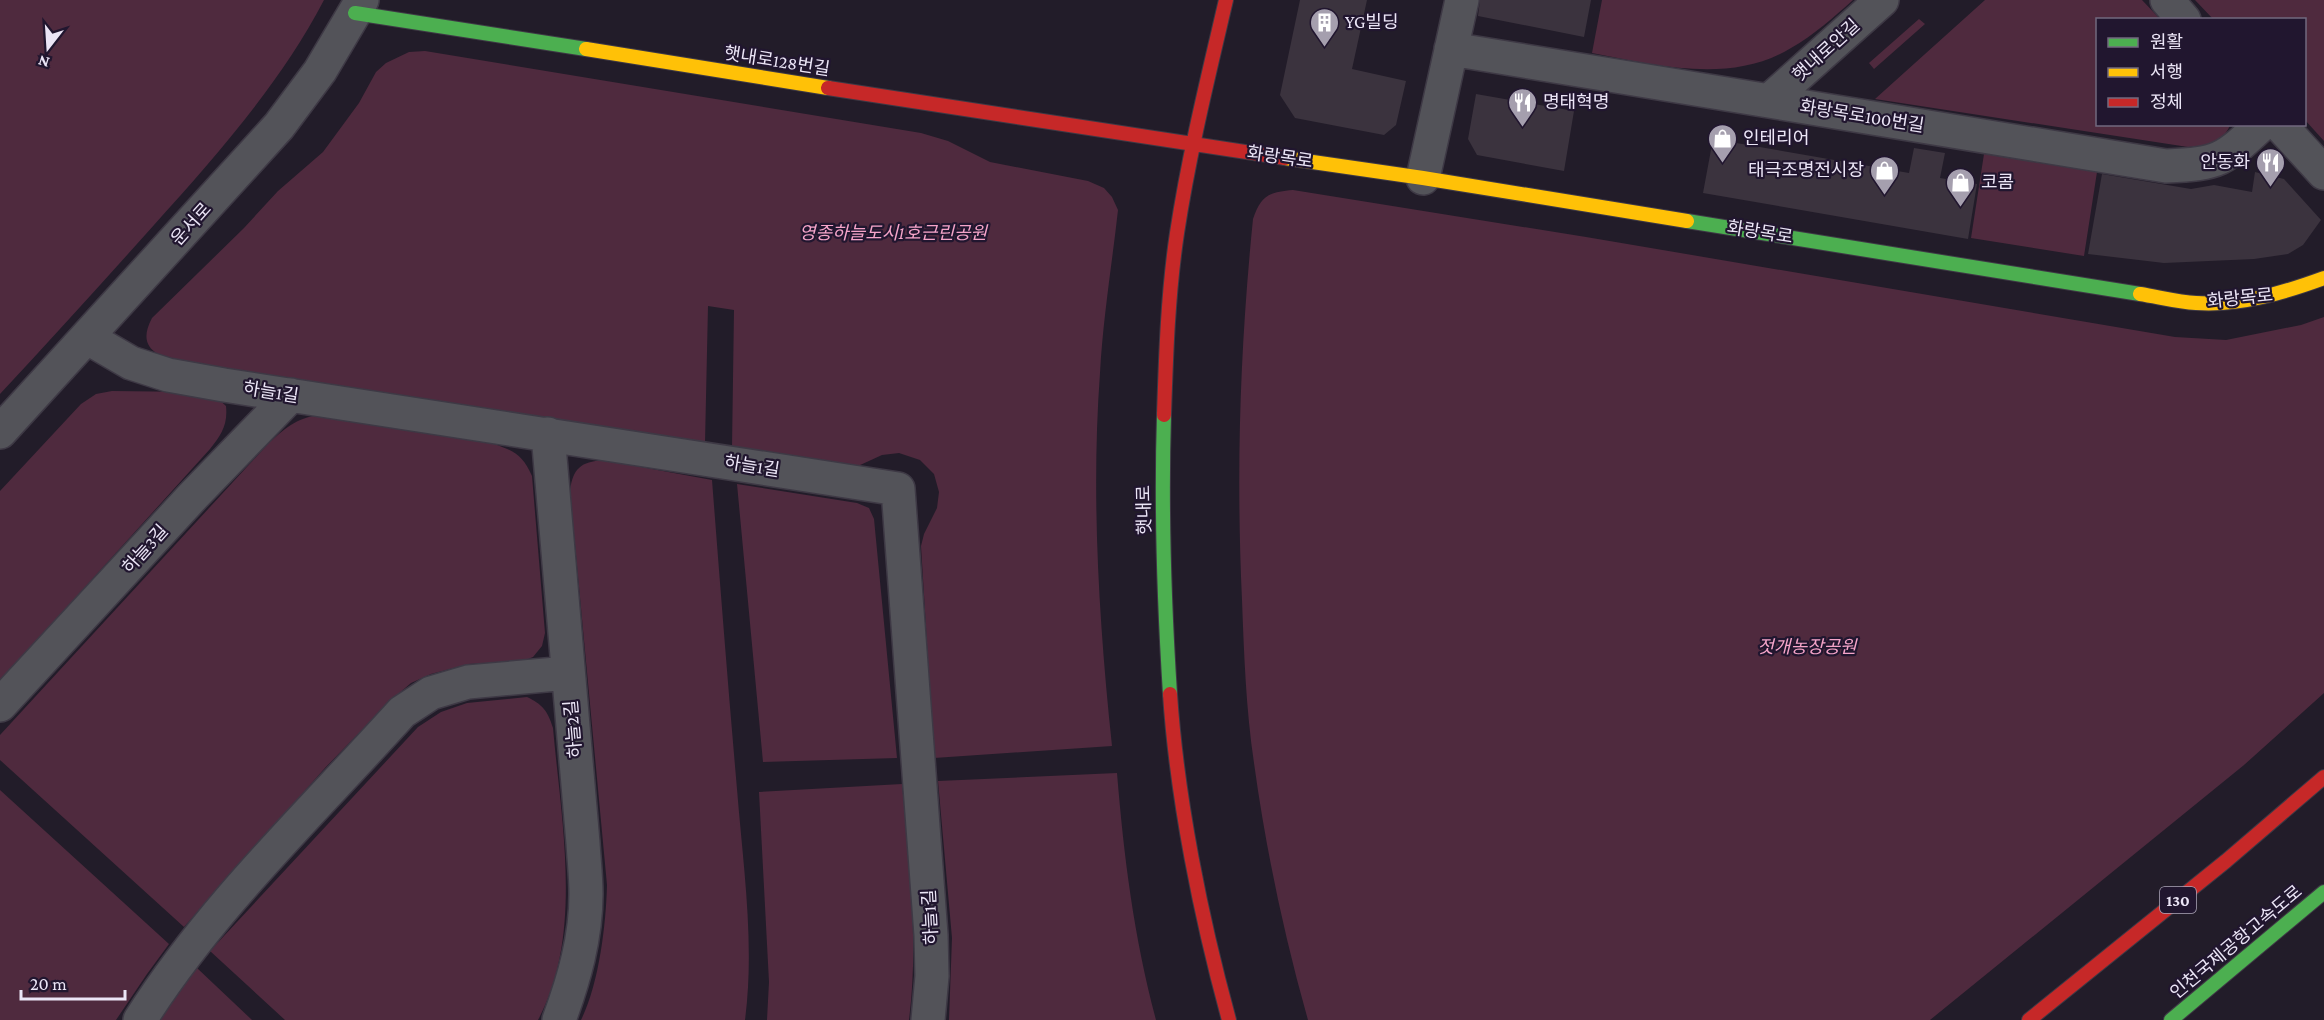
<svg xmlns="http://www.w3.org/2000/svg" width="2324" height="1020" font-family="'Crimson Pro','Noto Sans KR',serif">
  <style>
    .green { fill: #4f2a3e }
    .building { fill: #3b333e }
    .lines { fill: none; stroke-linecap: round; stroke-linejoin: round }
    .street-casing { stroke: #3e3945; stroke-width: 36 }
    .fast-casing { stroke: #3e3945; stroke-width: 16 }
    .slow-casing { stroke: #3e3945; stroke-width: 16 }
    .jam-casing { stroke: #3e3945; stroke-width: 16 }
    .street { stroke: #535359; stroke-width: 33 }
    .fast { stroke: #4caf50; stroke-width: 14 }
    .slow { stroke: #ffc107; stroke-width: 14 }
    .jam { stroke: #c62828; stroke-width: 14 }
    .labels { text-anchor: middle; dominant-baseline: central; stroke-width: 4.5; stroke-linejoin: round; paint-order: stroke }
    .shield { fill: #21162f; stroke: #aea7ba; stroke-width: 1.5 }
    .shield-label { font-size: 16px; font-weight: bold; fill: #ebe5f6 }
    .poi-label { font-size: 18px; fill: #ebe5f6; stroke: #21162f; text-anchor: start }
    .street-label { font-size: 18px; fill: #ebe5f6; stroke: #21162f }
    .park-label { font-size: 18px; font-style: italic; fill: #f5a4c9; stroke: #21162f }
  </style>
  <rect width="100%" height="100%" fill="#221c29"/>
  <path class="green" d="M 0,0 L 324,0 C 280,84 217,155 154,225 C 103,282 52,338 0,394 Z
    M 1602,0 L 1853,0 C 1834,17 1814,35 1791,48 C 1730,85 1657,65 1592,53 Z
    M 1985,0 L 2142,0 L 2160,19 L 2098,20 L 2098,124 L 2230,125 C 2223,143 2206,146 2188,147 L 1875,99 Z
    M 2195,0 L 2324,0 L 2324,141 L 2305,120 L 2304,20 L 2213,19 Z
    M 1919,19 L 1925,24 L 1874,69 L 1869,63 Z
    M 425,51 L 921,133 L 948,141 L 990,162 L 1088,181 L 1104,188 L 1112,197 L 1118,210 C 1112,264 1103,318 1100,373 C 1091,496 1099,622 1112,746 L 934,758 L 921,546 L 924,534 L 937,508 L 939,492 L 934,474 L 920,460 L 899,453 L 882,455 L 858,466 L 732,447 L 734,310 L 708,306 L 705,443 L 183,364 C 157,356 136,348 152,318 L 244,228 L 278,191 L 323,152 L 359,103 L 376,72 L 386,63 L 409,52 Z
    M 1984,154 L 2097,172 L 2084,256 L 1971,238 Z
    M 1293,190 L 1586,237 L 2175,337 L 2226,340 L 2301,325 L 2324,317 L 2324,693 L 2244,765 L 1930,1020 L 1308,1020 C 1284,935 1266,850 1254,763 C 1246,709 1244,654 1242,600 C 1236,470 1240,348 1253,219 C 1261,196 1268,192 1293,190 Z
    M 112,391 L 195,392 L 214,395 L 226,406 C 228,425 221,435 210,449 L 0,681 L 0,491 L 81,404 L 96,394 Z
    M 319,415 L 494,444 C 515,451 523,456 532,476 L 545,633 L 542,646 L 533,657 L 523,661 L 469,664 L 431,674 L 411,683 L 389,702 L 325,768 L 184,927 L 0,760 L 0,735 L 268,444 C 284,429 296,418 319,415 Z
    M 603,460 L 712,480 C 720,583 728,686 737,789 C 743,865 755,944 745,1020 L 581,1020 C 599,984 606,925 607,885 L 570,491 C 573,468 581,462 603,460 Z
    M 737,484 L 857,503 L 869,508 L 874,519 L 897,758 L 763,762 Z
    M 527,697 C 542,704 548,711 553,728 C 561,820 584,935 538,1020 L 285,1020 L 210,951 L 418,727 L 441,712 L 467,703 Z
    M 1117,773 C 1124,858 1134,937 1156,1020 L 949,1020 L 952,938 L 938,781 Z
    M 902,784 C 909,862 919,942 909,1020 L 767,1020 L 769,982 L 759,792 Z
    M 0,790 L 169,944 L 147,974 L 116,1020 L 0,1020 Z
    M 197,968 L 252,1020 L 158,1020 L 172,997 Z"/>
  <path class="building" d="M 1300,0 L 1367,0 L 1352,69 L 1406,81 L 1396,125 L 1384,135 L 1295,118 L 1280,95 Z
    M 1480,0 L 1591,0 L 1584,37 L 1478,16 Z
    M 1476,94 L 1574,111 L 1564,171 L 1477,155 L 1468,139 Z
    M 1713,139 L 1909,173 L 1914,148 L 1945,153 L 1940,178 L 1977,184 L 1968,239 L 1703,193 Z
    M 2255,172 L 2284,179 L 2321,220 L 2303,245 L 2288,254 L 2254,259 L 2164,263 L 2088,254 L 2102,174 L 2191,189 L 2214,185 L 2252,192 Z"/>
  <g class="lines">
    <defs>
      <path id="street" d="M 2167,0 L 2184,20
        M 1451,49 L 2166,166 C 2219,164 2224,160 2262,124
        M 1770,100 L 1882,0
        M 2279,124 L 2324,173
        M 1423,178 L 1462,0
        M 88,338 L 131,363 L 168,375 L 224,385 L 898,489 L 931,935 L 932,976 L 928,1020
        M 0,432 L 279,126 L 320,71 L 362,0
        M 548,434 L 583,843 C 584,860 586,877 586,894 C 586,938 574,979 559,1020
        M 0,705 L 193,496 L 291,395
        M 140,1020 C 212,906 312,812 402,712 L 431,693 L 468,682 L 568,673"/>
      <path id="fast" d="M 355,13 L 586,49
        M 1687,221 L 2140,294
        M 1164,415 C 1161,508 1164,600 1170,694
        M 2171,1020 L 2324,892"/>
      <path id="slow" d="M 586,49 L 828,88
        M 1285,158 L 1423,178 L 1687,221
        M 2140,294 C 2159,297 2178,302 2196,303 C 2240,306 2283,293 2324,278"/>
      <path id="jam" d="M 828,88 L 1285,158
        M 1164,415 C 1166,354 1168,293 1177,233 C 1189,154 1208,77 1226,0
        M 1170,694 C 1177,799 1201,918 1229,1020
        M 2029,1020 L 2226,861 L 2324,777"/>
    </defs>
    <use href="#street" class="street-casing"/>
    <use href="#fast" class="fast-casing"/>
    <use href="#slow" class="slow-casing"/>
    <use href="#jam" class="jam-casing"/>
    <use href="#street" class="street"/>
    <use href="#fast" class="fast"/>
    <use href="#slow" class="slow"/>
    <use href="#jam" class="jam"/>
  </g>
  <defs>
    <symbol id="building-pin" viewBox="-11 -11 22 30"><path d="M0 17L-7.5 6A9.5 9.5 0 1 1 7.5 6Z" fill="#a59fae" stroke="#21162f"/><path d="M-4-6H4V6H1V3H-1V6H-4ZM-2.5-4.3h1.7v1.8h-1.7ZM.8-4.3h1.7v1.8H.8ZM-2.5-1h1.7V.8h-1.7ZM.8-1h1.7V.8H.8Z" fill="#fff"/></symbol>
    <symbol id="restaurant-pin" viewBox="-11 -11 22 30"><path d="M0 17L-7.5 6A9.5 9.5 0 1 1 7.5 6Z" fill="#a59fae" stroke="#21162f"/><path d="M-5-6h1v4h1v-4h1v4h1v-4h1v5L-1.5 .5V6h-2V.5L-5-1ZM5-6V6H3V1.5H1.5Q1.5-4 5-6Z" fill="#fff"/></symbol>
    <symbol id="shop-pin" viewBox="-11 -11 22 30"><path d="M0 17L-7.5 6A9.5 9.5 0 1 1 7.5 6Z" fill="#a59fae" stroke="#21162f"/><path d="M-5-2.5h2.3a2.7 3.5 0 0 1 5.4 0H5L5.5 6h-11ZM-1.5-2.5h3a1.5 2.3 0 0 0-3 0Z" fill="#fff"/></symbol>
  </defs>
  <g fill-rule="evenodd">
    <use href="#building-pin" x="1308" y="6" width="33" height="45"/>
    <use href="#restaurant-pin" x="1506" y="86" width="33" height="45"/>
    <use href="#shop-pin" x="1706" y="122" width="33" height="45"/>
    <use href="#restaurant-pin" x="2254" y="146" width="33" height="45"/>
    <use href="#shop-pin" x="1868" y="154" width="33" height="45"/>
    <use href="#shop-pin" x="1944" y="166" width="33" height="45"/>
  </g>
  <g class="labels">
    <rect class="shield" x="2160" y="887" width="36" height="26" rx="4.5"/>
    <g class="shield-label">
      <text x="2178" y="900">130</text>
    </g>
    <g class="poi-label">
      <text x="1345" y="22">YG빌딩</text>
      <text x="1543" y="102">명태혁명</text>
      <text x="1743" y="138">인테리어</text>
      <text x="2250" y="162" text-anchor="end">안동화</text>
      <text x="1864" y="170" text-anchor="end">태극조명전시장</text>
      <text x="1981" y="182">코콤</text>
    </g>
    <g class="street-label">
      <text transform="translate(1826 50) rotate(-42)">햇내로안길</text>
      <text transform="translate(777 61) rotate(9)">햇내로128번길</text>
      <text transform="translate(1862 116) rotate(9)">화랑목로100번길</text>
      <text transform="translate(1280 157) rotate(8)">화랑목로</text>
      <text transform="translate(191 224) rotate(-48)">운서로</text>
      <text transform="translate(1760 232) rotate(9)">화랑목로</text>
      <text transform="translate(2240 298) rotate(-6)">화랑목로</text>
      <text transform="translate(271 392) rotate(9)">하늘1길</text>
      <text transform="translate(752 466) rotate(9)">하늘1길</text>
      <text transform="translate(1144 510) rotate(-91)">햇내로</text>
      <text transform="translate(145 549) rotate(-48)">하늘3길</text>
      <text transform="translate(573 729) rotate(-95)">하늘2길</text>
      <text transform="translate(930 917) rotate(-93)">하늘1길</text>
      <text transform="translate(2236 942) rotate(-40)">인천국제공항고속도로</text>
    </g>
    <g class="park-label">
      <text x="893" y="233">영종하늘도시1호근린공원</text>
      <text x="1807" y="647">젓개농장공원</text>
    </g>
  </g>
  <rect x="2096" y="18" width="210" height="108" fill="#21162f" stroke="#72697f" stroke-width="1.5"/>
  <rect x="2108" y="38" width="30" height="9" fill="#4caf50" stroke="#72697f" stroke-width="1.5"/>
  <text x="2150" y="48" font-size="18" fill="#ebe5f6">원활</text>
  <rect x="2108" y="68" width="30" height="9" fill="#ffc107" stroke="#72697f" stroke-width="1.5"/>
  <text x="2150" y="78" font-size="18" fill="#ebe5f6">서행</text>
  <rect x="2108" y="98" width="30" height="9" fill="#c62828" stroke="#72697f" stroke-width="1.5"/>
  <text x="2150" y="108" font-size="18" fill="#ebe5f6">정체</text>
  <g transform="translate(48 48) rotate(197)" stroke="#21162f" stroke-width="4.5" paint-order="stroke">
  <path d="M0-4.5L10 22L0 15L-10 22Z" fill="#ebe5f6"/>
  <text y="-9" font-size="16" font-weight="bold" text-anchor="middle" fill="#ebe5f6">N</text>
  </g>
  <path d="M21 990v9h104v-9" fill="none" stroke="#ebe5f6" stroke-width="3"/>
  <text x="30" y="990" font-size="18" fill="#ebe5f6" stroke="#21162f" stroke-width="4.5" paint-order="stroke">20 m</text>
</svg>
